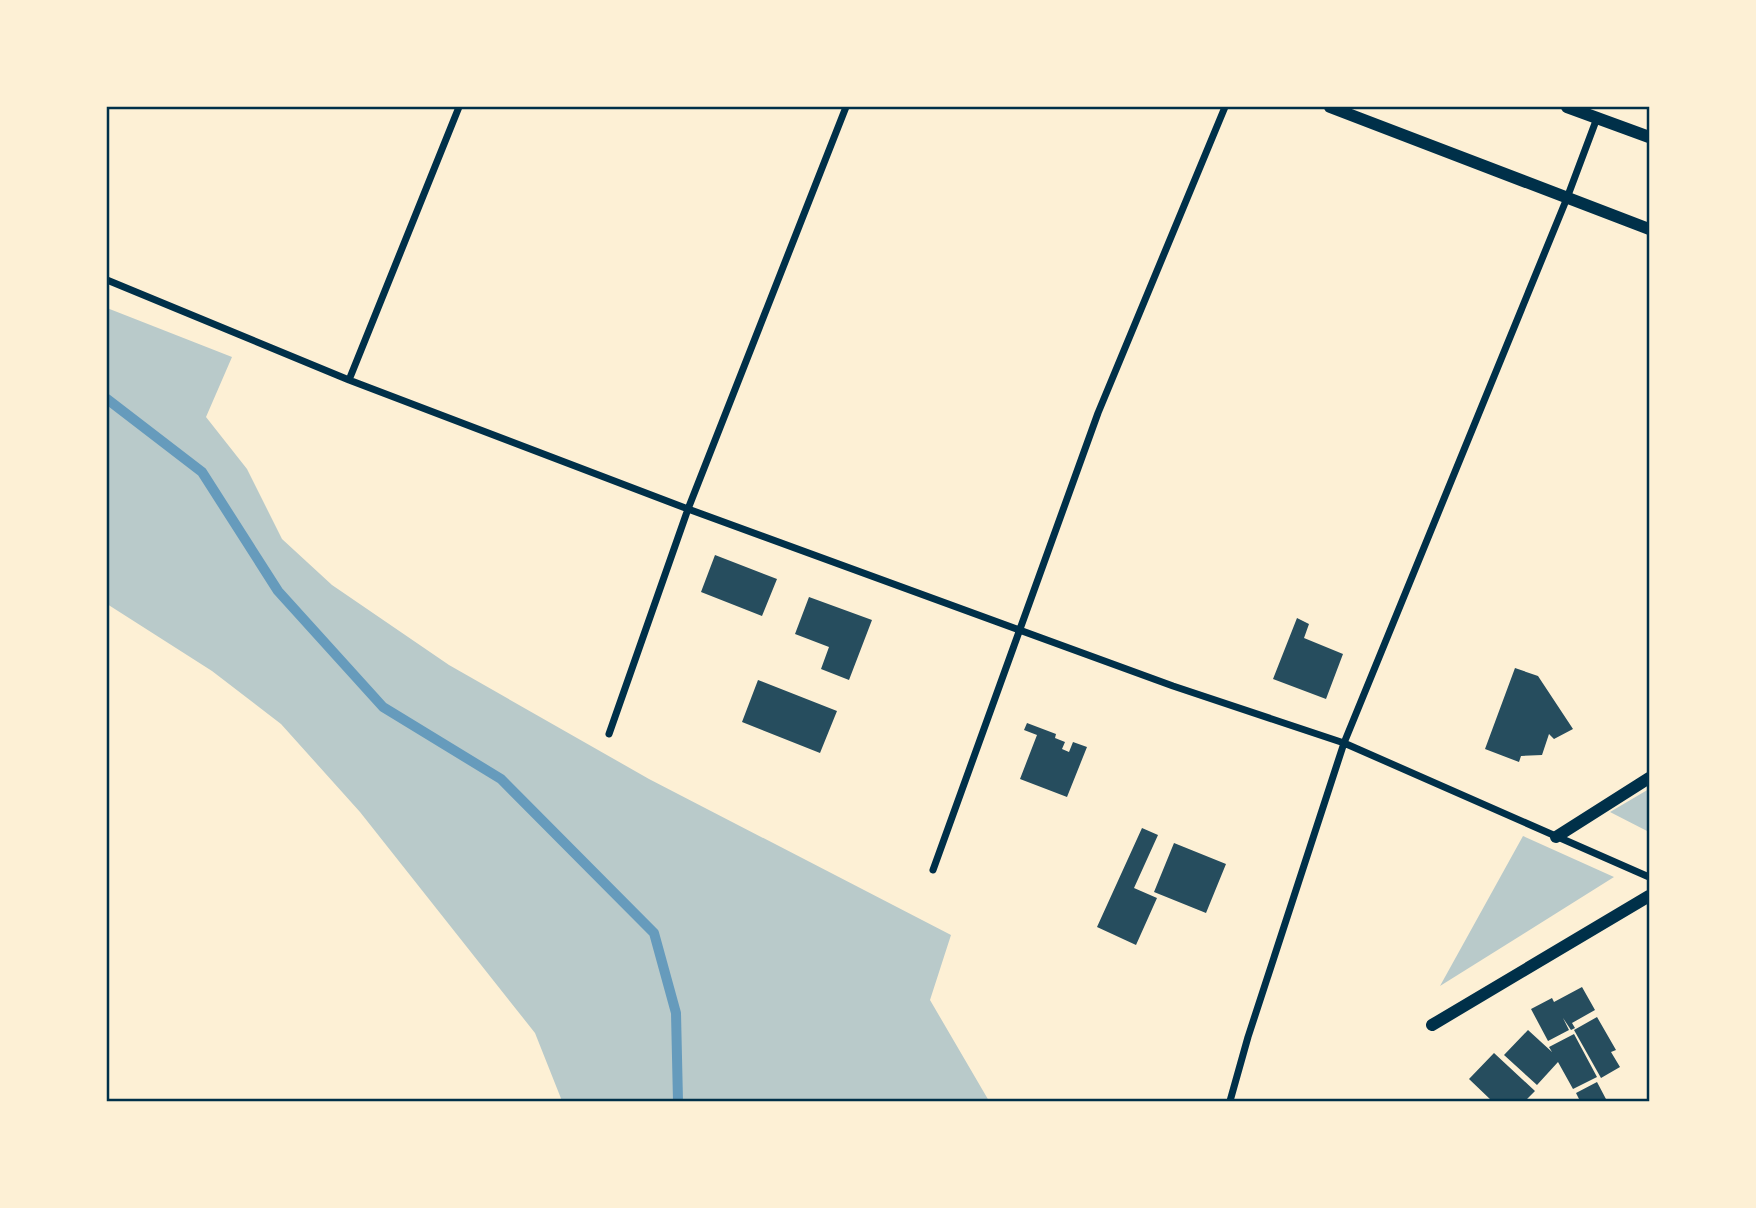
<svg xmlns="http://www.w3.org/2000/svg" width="1756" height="1208" font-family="'Noto Sans',sans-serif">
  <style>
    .green { fill: #b9caca }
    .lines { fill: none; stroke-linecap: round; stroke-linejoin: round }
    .stream { stroke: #669bbc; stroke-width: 10 }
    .building { fill: #264d5e }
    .minor { stroke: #003049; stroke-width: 7 }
    .tertiary { stroke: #003049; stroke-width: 12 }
    .neatline { fill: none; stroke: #003049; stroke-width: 2.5 }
  </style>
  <rect width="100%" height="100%" fill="#fdf0d5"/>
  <path class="green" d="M 107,308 L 232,357 L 206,417 L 247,469 L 282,539 L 332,585 L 449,665 L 649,779 L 951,935 L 930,1000 L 989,1101 L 562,1101 L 535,1033 L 360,812 L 281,724 L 212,671 L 107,604 Z
    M 1649,789 L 1649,832 L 1610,812 Z
    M 1523,836 L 1614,877 L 1440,986 Z"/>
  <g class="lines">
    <path class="stream" d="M 107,399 L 202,472 L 278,591 L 383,707 L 501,779 L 654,933 L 676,1013 L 678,1101"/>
  </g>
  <path class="building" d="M 715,555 L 777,579 L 762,616 L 701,592 Z
    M 809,597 L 872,620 L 849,680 L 821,669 L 829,647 L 795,634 Z
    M 1297,618 L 1309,624 L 1304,638 L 1343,654 L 1326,699 L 1273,679 Z
    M 1515,668 L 1538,676 L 1573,729 L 1554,739 L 1549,734 L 1542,755 L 1521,756 L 1519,762 L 1485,749 Z
    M 758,680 L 837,711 L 820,753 L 742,722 Z
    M 1027,723 L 1056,734 L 1055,738 L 1065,742 L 1062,749 L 1069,752 L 1073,742 L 1087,747 L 1067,797 L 1020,779 L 1037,735 L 1024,730 Z
    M 1142,828 L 1158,835 L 1134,888 L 1157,898 L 1136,945 L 1097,927 Z
    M 1174,843 L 1226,864 L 1206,913 L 1154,892 Z
    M 1582,987 L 1595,1010 L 1572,1023 L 1575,1028 L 1571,1030 L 1563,1018 L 1569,1030 L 1548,1041 L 1531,1009 L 1552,998 L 1554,1002 Z
    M 1597,1017 L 1616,1050 L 1611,1052 L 1620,1067 L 1601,1078 L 1574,1030 Z
    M 1528,1030 L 1552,1052 L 1549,1047 L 1574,1034 L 1597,1077 L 1573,1089 L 1558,1062 L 1537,1085 L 1504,1055 Z
    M 1494,1053 L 1535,1091 L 1525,1101 L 1492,1101 L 1469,1079 Z
    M 1597,1082 L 1607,1101 L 1580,1101 L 1576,1093 Z"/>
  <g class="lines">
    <path class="minor" d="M 107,280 L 349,380 L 688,509 L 1173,686 L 1344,743 L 1649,877
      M 349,380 L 459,107
      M 609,734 L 688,509 L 846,107
      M 933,870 L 1098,413 L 1225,107
      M 1230,1101 L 1248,1037 L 1344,743 L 1567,198 L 1597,118"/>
    <path class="tertiary" d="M 1330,107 L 1649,229
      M 1567,107 L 1649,137
      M 1556,837 L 1649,778
      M 1432,1025 L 1649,896"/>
  </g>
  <rect width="1756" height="1208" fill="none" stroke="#fdf0d5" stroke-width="217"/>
  <rect x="108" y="108" width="1540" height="992" class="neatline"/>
</svg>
